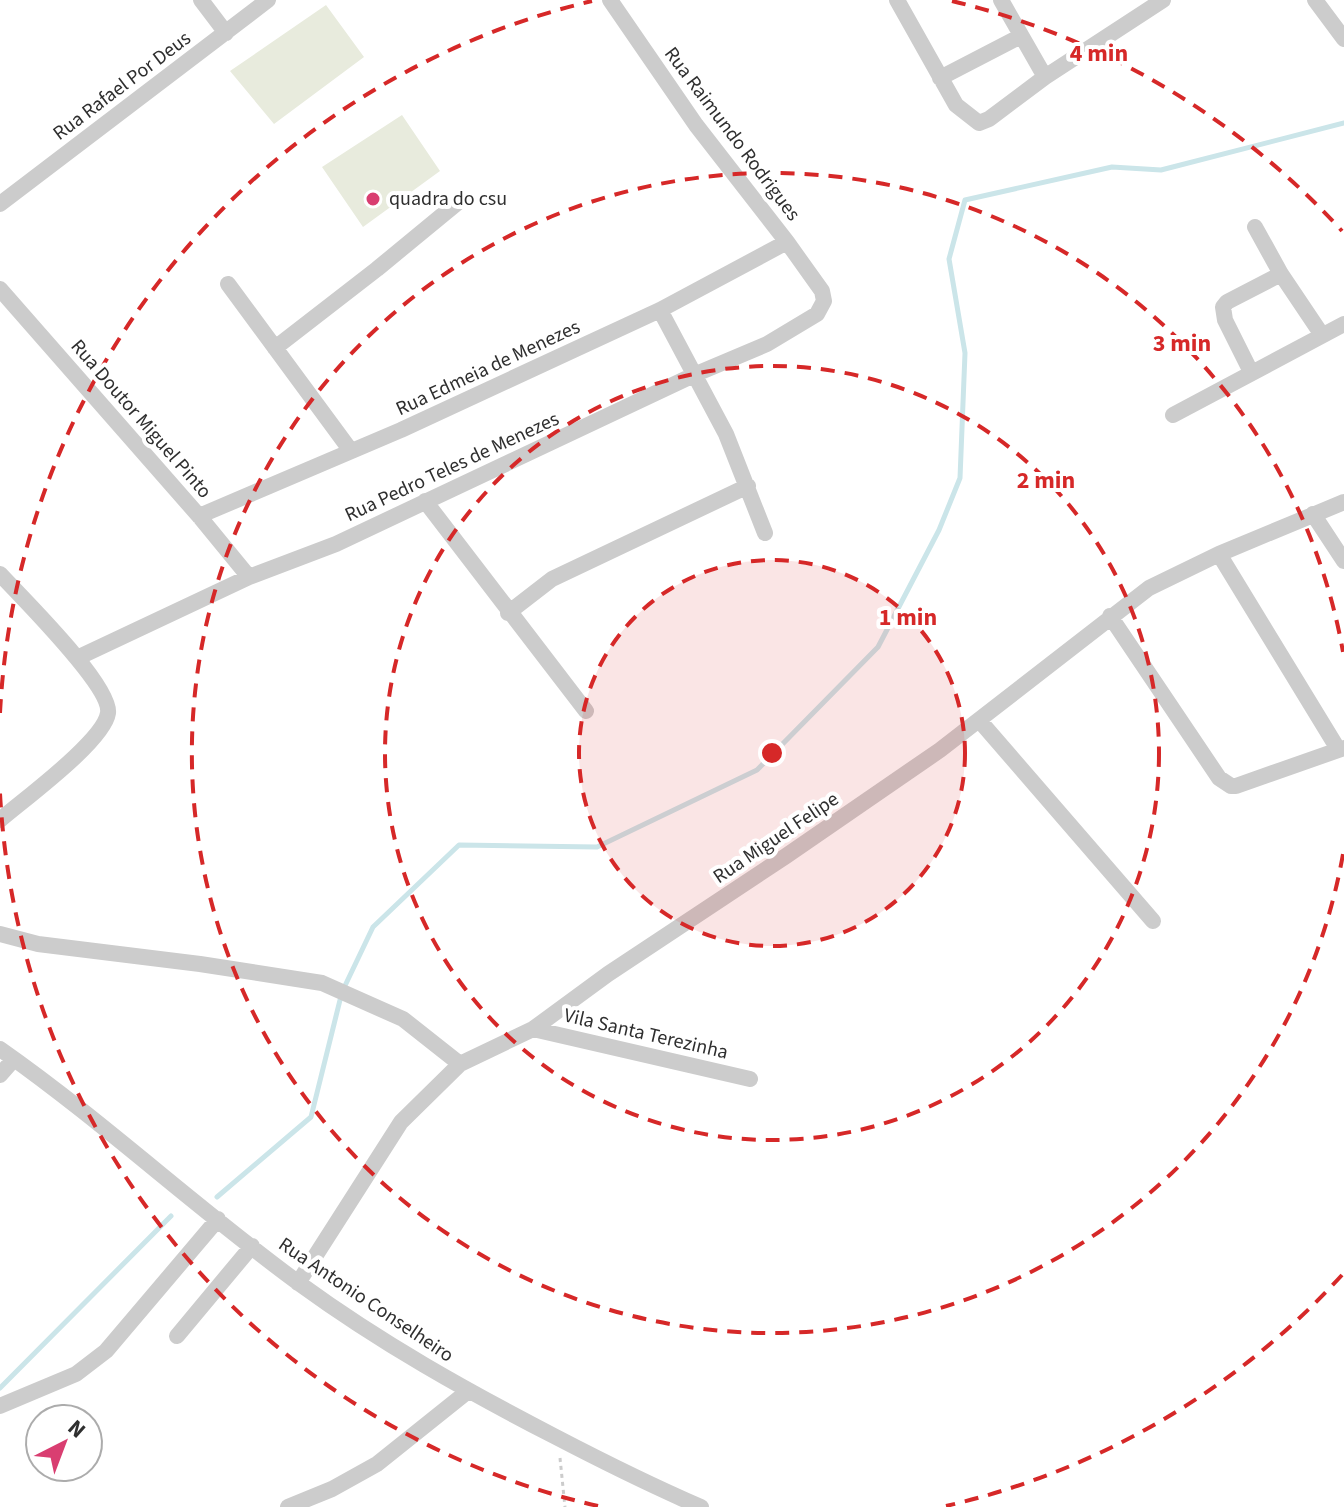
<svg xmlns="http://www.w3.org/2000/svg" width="1344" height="1507" font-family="'Source Sans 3',sans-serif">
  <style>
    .green { fill: #e8ebdd }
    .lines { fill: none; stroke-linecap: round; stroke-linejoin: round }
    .stream { stroke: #cbe5e9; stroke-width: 5 }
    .path { stroke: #ccc; stroke-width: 3; stroke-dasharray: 4 4; stroke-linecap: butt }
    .minor { stroke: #ccc; stroke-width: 16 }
    .ring { fill: none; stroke: #d62828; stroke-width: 4; stroke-dasharray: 14 10 }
    .poi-dot { fill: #d93e71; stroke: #fff; stroke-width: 3 }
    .labels { text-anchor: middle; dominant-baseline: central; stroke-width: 8; stroke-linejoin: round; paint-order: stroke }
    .street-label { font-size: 20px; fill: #2f2f2f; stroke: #fff }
    .poi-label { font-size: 20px; fill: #2f2f2f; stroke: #fff; text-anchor: start }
    .centre { fill: #d62828; stroke: #fff; stroke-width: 4 }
    .ring-label { font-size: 24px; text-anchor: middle; font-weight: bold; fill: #d62828; stroke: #fff; stroke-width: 8; stroke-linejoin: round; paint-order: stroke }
  </style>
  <rect width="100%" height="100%" fill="#fff"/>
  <path class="green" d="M 326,5 L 364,57 L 274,124 L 230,71 Z
    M 402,115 L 440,171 L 363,227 L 322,167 Z"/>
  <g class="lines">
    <path class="stream" d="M 217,1197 L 311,1117 L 342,992 L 373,927 L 459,845 L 597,847 L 757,770 L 878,647 L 939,530 L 960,478 L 965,353 L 949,259 L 965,200 L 1112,167 L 1161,170 L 1344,123
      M 0,1388 L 171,1216"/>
    <path class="path" d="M 560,1458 L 565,1507"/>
    <path class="minor" d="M 201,0 L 226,33
      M 897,0 L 956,105 L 979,123 L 989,119 L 1045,77 L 1163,0
      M 1001,0 L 1045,77
      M 1315,0 L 1344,39
      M 940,78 L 1021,36
      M 0,204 L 268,0
      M 1255,227 L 1281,274 L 1322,335
      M 228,284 L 351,451
      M 0,289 L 199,516 L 249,577
      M 660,310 L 726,434 L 765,533
      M 275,348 L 377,269 L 462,199
      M 1251,372 L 1225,320 L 1223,307 L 1227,302 L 1281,274
      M 1173,415 L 1344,324
      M 425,501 L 586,711
      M 1313,514 L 1344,561
      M 199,516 L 401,430 L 660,310 L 787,242
      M 1219,554 L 1338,749
      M 0,574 C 21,597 112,686 108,713 C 104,741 23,800 0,820
      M 508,613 L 552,579 L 748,486
      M 1110,616 L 1219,778 L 1231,786 L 1236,786 L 1344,748
      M 77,658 L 249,577 L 336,544 L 696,374 L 767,344 L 817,314 L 824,301 L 822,291 L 787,242 L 696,125 L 610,0
      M 979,720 L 1153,921
      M 0,934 L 38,944 L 200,964 L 322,983 L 403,1019 L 460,1064
      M 533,1029 L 750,1079
      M 0,1049 C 104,1122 197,1209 300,1284 C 381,1343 465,1390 554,1436 C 602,1461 650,1485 701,1507
      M 0,1075 L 14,1059
      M 298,1283 L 401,1122 L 460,1064 L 533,1029 L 608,974 L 786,856 L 940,750 L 1149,588 L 1219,554 L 1344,502
      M 177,1336 L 252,1246
      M 0,1406 L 76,1374 L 106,1351 L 218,1219
      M 288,1507 L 332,1489 L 377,1464 L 467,1392"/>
  </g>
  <circle cx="772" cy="753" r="193" fill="#d62828" fill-opacity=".12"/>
  <g class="ring">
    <circle cx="772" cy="753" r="193"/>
    <circle cx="772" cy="753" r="387"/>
    <path d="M1343 854A580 580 0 1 1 1343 652"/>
    <path d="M1342 1275A773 773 0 0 1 946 1506M598 1506A773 773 0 0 1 0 793M0 713A773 773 0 0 1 592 1M952 1A773 773 0 0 1 1342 231"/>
  </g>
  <circle class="poi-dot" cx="373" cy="199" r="8"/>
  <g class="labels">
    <g class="street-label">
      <text transform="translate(122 86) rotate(-37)">Rua Rafael Por Deus</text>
      <text transform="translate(732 134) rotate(53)">Rua Raimundo Rodrigues</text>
      <text transform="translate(488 368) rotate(-25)">Rua Edmeia de Menezes</text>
      <text transform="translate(141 419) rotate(49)">Rua Doutor Miguel Pinto</text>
      <text transform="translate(452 467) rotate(-25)">Rua Pedro Teles de Menezes</text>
      <text transform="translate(776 838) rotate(-34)">Rua Miguel Felipe</text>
      <text transform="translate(646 1034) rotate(13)">Vila Santa Terezinha</text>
      <text transform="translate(366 1300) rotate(34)">Rua Antonio Conselheiro</text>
    </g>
    <g class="poi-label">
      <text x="389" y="199">quadra do csu</text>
    </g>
  </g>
  <circle cx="772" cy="753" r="12" class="centre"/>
  <g class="ring-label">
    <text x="1099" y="61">4 min</text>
    <text x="1182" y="351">3 min</text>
    <text x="1046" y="488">2 min</text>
    <text x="908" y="625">1 min</text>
  </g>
  <g transform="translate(64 1443) rotate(42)"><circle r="38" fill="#ffffff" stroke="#acacac" stroke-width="2"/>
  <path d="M0-6L14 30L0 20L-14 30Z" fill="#d93e71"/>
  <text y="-12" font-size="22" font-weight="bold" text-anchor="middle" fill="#2f2f2f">N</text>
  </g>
</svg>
